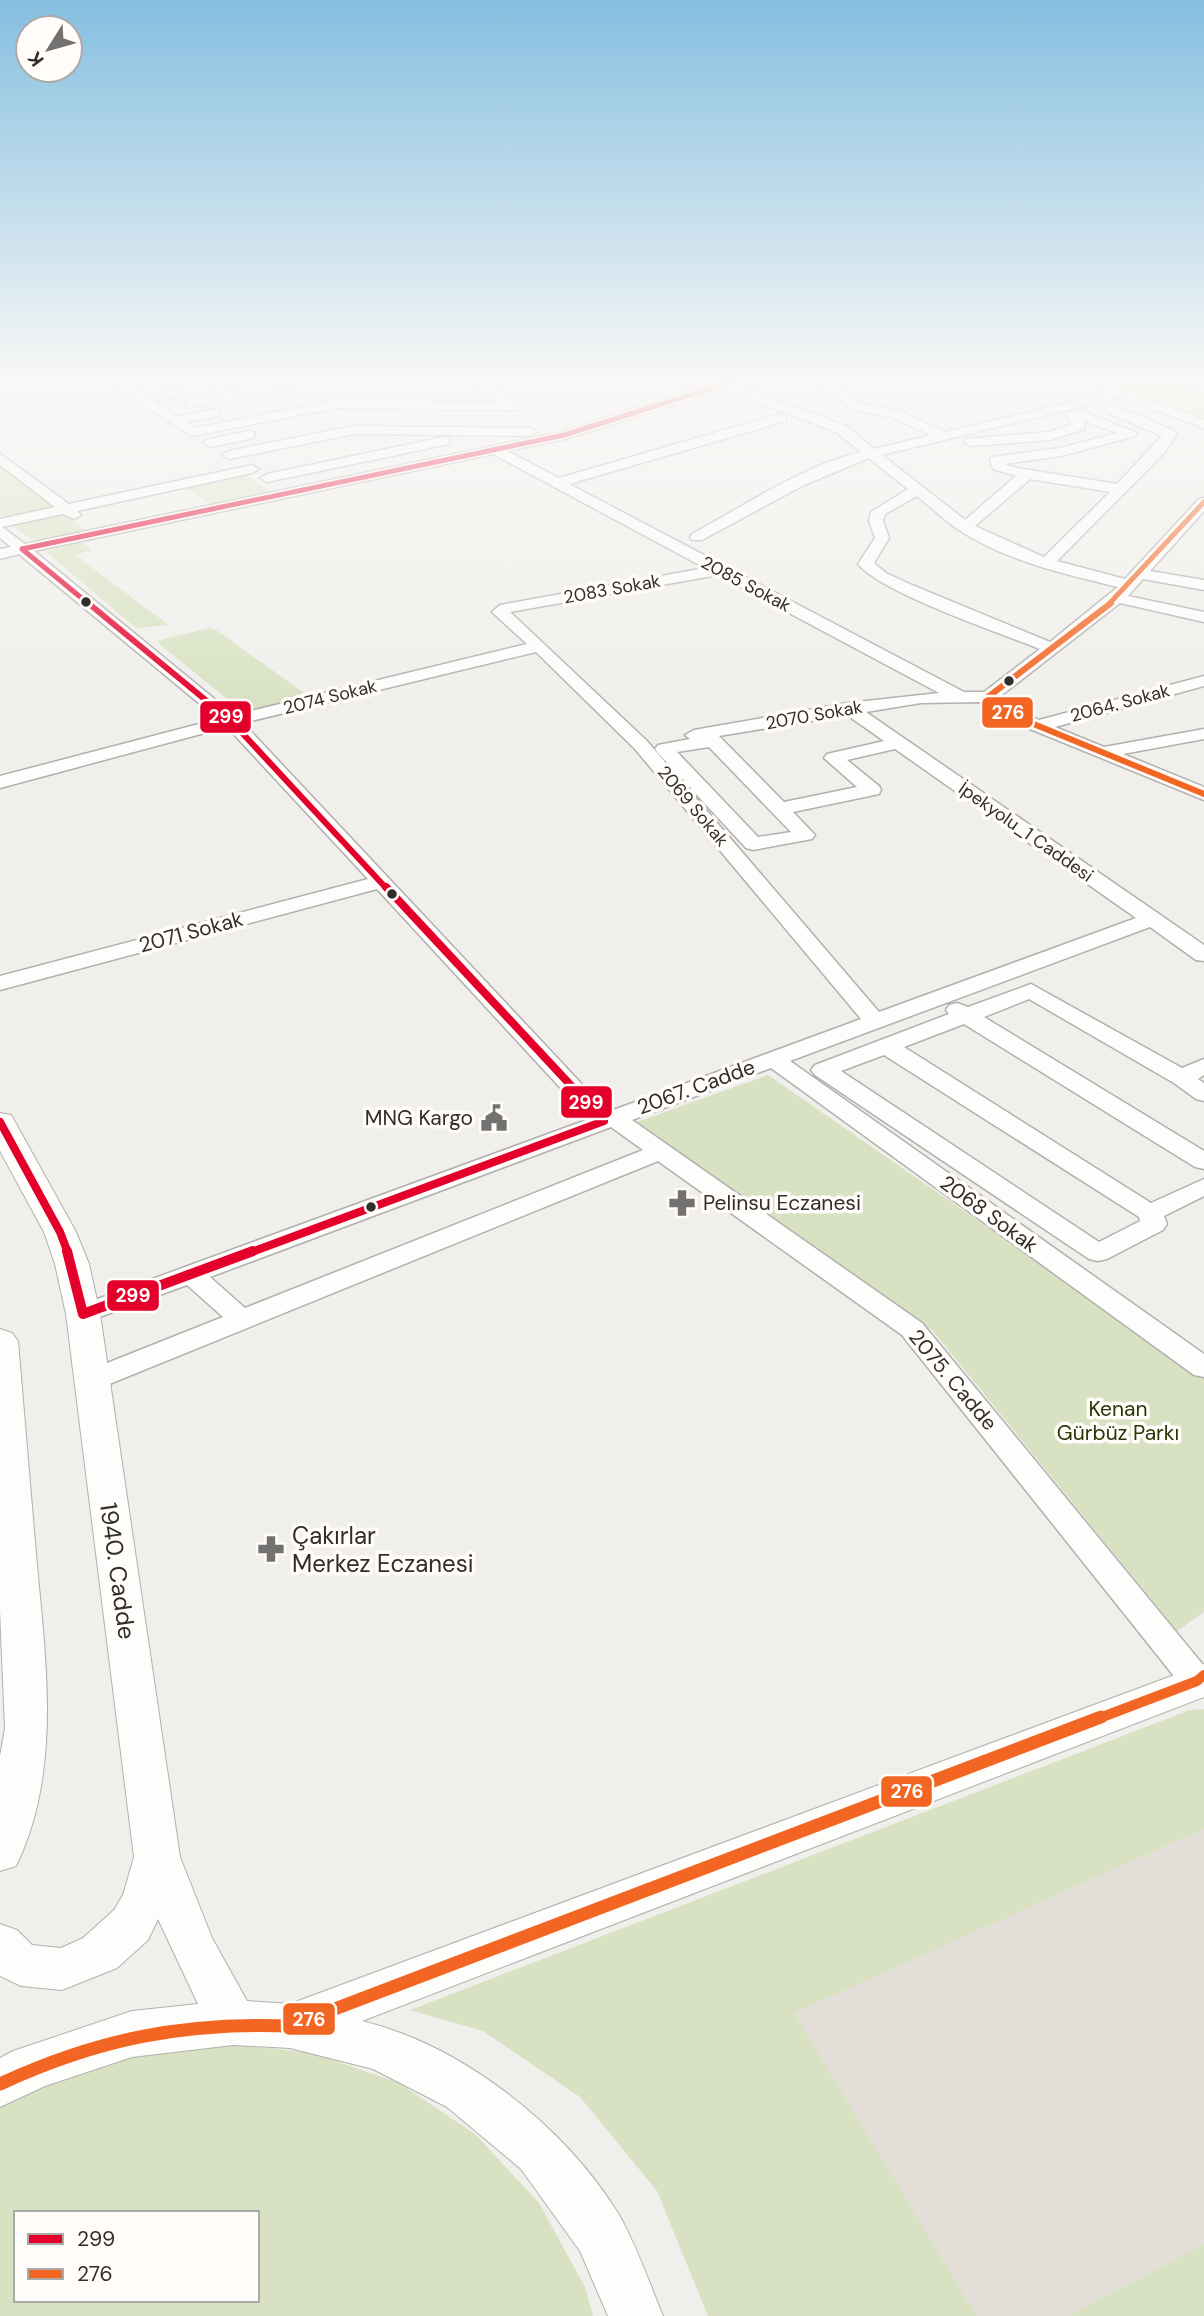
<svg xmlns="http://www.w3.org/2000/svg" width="1204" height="2316" font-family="'DM Sans',sans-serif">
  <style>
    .built { fill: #e3ded8 }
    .green { fill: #d8e2c2; fill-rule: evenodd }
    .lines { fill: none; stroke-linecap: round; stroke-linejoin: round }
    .minor-casing { stroke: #b2b0ae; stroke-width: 3 }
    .major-casing { stroke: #b2b0ae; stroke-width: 2 }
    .minor { fill: #fdfdfc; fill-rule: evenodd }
    .major { fill: #fdfdfc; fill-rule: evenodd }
    .bus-1-far3-casing { stroke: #fffcf9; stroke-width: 8 }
    .bus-1-far2-casing { stroke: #fffcf9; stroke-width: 10 }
    .bus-1-far1-casing { stroke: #fffcf9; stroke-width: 13 }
    .bus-1-casing { stroke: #fffcf9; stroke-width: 16 }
    .bus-2-far3-casing { stroke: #fffcf9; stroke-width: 8 }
    .bus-2-far2-casing { stroke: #fffcf9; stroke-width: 10 }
    .bus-2-far1-casing { stroke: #fffcf9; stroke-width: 16 }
    .bus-2-casing { stroke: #fffcf9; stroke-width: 18 }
    .bus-1-far3 { stroke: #e4002b; stroke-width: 5 }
    .bus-1-far2 { stroke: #e4002b; stroke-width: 6 }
    .bus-1-far1 { stroke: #e4002b; stroke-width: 8 }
    .bus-1 { stroke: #e4002b; stroke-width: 10 }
    .bus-2-far3 { stroke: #f26522; stroke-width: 5 }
    .bus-2-far2 { stroke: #f26522; stroke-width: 6 }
    .bus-2-far1 { stroke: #f26522; stroke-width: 10 }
    .bus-2 { stroke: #f26522; stroke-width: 13 }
    .bus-dot { fill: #2f2e2d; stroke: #fffcf9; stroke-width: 2.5 }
    .labels { text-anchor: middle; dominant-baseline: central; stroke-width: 7; stroke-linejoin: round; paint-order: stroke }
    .far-street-label { font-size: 18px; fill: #2f2e2d; stroke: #fffcf9 }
    .street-label { font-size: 21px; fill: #2f2e2d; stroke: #fffcf9 }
    .poi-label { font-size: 21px; fill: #2f2e2d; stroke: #fffcf9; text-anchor: end }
    .park-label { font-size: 21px; fill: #293606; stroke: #fffcf9 }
    .near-poi-label { font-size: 24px; fill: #2f2e2d; stroke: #fffcf9; text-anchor: start }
    .near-street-label { font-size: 24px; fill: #2f2e2d; stroke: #fffcf9 }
    .line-badge { stroke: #fffcf9; stroke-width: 2.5 }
    .badge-label { font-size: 19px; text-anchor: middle; font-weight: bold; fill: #fff }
  </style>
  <rect width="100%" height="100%" fill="#f1efec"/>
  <path class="built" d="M 1204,1829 L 1204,2244 L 1068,2316 L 977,2316 L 793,2013 Z"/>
  <path class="green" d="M 1106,382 L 1186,382 L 1204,388 L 1204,418 Z
    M 0,463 L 57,508 L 7,519 L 0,513 Z
    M 243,474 L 274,492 L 213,505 L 183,486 Z
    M 62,513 L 86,530 L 34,541 L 10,524 Z
    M 82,542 L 92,550 L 75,555 L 169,625 L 136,628 L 45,551 Z
    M 209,628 L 216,630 L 311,698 L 244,713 L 156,641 Z
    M 768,1075 L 1204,1377 L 1204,1612 L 1177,1631 L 932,1330 L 637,1122 Z
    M 1204,1709 L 1204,1829 L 794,2013 L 977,2316 L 708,2316 L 657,2191 L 580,2097 L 483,2031 L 410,2010 L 1190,1710 Z
    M 222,2043 L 313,2053 L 399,2083 L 475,2134 L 539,2203 L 585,2287 L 593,2316 L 0,2316 L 0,2104 L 32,2086 L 127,2054 ZM 16,2213 L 257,2213 L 257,2300 L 16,2300 Z
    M 1204,2244 L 1204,2316 L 1068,2316 Z"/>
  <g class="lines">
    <defs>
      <path id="minor" d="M 107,382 L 122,382 L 144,396 L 214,384 L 214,390 L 153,401 L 178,417 L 214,409 L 220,413 L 219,416 L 187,422 L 195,428 L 337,400 L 502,402 L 472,382 L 487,382 L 523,406 L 517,410 L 337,408 L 192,436 Z
        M 278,382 L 303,382 L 297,386 L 191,408 L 185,404 L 191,400 Z
        M 711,382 L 737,382 L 735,385 L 846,426 L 874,449 L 931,435 L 891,417 L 852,409 L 833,394 L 811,382 L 828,382 L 841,388 L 860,403 L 900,411 L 945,432 L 1109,393 L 1087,382 L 1105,382 L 1204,420 L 1204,428 L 1121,397 L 882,455 L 965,520 L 1016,476 L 993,469 L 990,460 L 992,457 L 1060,448 L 1117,433 L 1085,421 L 1084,429 L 1051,440 L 971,446 L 964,442 L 966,439 L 1049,432 L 1072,424 L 1066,415 L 1067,412 L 1082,411 L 1137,433 L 1135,436 L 1061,456 L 1004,464 L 1017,468 L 1117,484 L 1162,436 L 1106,412 L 1106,406 L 1116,406 L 1175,431 L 1177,434 L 1165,452 L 1057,561 L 1125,579 L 1199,499 L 1204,498 L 1204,511 L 1150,571 L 1204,580 L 1204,590 L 1143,579 L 1128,596 L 1204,612 L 1204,622 L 1120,603 L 998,698 L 1039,720 L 1204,676 L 1204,686 L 1055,727 L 1104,747 L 1204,729 L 1204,739 L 1123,754 L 1204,787 L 1204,800 L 1008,720 L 988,709 L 983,702 L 921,703 L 866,712 L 1204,945 L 1204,961 L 1196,960 L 1150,927 L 790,1061 L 1204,1354 L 1204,1377 L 1194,1375 L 771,1068 L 632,1120 L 922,1323 L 1204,1666 L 1204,1692 L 1197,1694 L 1185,1690 L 902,1335 L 658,1161 L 102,1387 L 92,1389 L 82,1387 L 78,1380 L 82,1373 L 223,1317 L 187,1285 L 83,1323 L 73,1320 L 70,1314 L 73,1308 L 589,1119 L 377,889 L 0,990 L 0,976 L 368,879 L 227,727 L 0,788 L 0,776 L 218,719 L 19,554 L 0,559 L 0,549 L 11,547 L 0,538 L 0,519 L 55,507 L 0,465 L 0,454 L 69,504 L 252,465 L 259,469 L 252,473 L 77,511 L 81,515 L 74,519 L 63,514 L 2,527 L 25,544 L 561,432 L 712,384 ZM 723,389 L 836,432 L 861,452 C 804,465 744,506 692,534 L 690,537 L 692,540 L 702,540 L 802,486 L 869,458 L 908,489 L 871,512 L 869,521 L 875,538 L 858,564 C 882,593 1000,633 1040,649 L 984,692 L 964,692 L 569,484 L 786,421 L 786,415 L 776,415 L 559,478 L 507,451 L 569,438 ZM 493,454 L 705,568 L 500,605 L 492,612 L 527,644 L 234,715 L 34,551 ZM 1030,479 L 1110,492 L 1044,557 L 975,526 ZM 917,496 C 931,507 944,520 959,530 C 1006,561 1065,574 1118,587 L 1050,642 L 912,585 L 886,573 L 874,563 L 889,538 L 883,521 L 885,514 ZM 718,575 L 939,693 L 848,703 L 694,730 L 685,735 L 690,739 L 658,745 L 655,749 L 658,753 L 746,848 L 753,850 L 812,839 L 815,835 L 793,812 L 879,794 L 881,790 L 879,786 L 847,760 L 895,749 L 1136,918 L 879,1012 L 647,741 L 510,612 ZM 536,652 L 635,749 L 861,1019 L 608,1112 L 243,723 ZM 847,715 L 884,741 L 827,754 L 824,758 L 857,787 L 784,802 L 719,736 ZM 709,747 L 791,832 L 758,837 L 677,752 ZM 611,1127 L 643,1150 L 245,1308 L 210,1277 Z
        M 1180,382 L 1204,384 L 1204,392 L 1182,385 Z
        M 354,426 L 530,428 L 537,432 L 530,436 L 354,434 L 229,459 L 222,455 L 229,451 Z
        M 249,431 L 254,432 L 254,438 L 210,447 L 203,443 L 205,440 Z
        M 444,437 L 449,438 L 449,444 L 267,482 L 260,478 L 267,474 Z
        M 1031,984 L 1182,1068 L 1204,1059 L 1204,1075 L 1198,1079 L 1204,1083 L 1204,1101 L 1196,1099 L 1174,1083 L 1029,999 L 984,1017 L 1204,1151 L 1204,1169 L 1195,1167 L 964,1024 L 904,1047 L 1151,1203 L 1204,1179 L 1204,1196 L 1164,1216 L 1167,1224 L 1163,1230 L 1107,1259 L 1098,1261 L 1089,1259 L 815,1075 L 811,1070 L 815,1065 L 949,1014 L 946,1010 L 949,1005 L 957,1003 L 968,1007 ZM 884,1055 L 1139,1217 L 1140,1221 L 1099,1242 L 841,1071 Z"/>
      <path id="major" d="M 0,1113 L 11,1115 L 15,1122 L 76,1232 L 89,1264 L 100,1314 L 180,1857 L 212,1938 L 247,2001 L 290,2004 L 1204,1664 L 1204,1697 L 362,2021 C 462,2045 564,2126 618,2213 C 636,2244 649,2282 663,2316 L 608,2316 L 580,2251 L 521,2169 L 447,2107 L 373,2069 L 290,2048 L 233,2045 L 132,2057 L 45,2086 L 0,2107 L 0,2058 L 13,2051 L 132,2011 L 198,2004 L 158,1919 L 148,1940 L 117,1968 L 62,1990 L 21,1986 L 0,1976 L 0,1924 L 17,1930 L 32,1945 L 61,1948 L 83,1938 L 114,1910 L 123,1895 L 134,1857 L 66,1314 L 55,1264 L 44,1232 L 0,1151 Z
        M 0,1329 L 12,1333 L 18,1341 C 24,1412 30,1483 36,1554 C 45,1656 63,1770 16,1866 L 0,1871 L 0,1756 L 5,1728 L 0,1610 Z"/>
    </defs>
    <use href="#minor" class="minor-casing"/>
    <use href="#major" class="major-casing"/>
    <use href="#minor" class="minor"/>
    <use href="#major" class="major"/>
    <defs>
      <path id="bus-1-far3" d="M 22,549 L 564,435 L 731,382
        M 22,549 L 90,605"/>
      <path id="bus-1-far2" d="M 88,603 L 231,721 L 387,889"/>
      <path id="bus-1-far1" d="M 0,1122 L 60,1232 L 68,1253
        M 249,1253 L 604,1121 L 386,887"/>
      <path id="bus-1" d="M 67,1251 L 83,1314 L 253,1251"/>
      <path id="bus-2-far3" d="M 1108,605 L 1204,502"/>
      <path id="bus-2-far2" d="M 1111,603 L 988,697 L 994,705 L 1014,716 L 1204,794"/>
      <path id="bus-2-far1" d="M 1097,1719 L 1197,1681 L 1204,1675"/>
      <path id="bus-2" d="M 0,2084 C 97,2039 183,2022 290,2026 L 1101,1717"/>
    </defs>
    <use href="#bus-1-far3" class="bus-1-far3-casing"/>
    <use href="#bus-1-far2" class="bus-1-far2-casing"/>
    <use href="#bus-1-far1" class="bus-1-far1-casing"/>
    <use href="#bus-1" class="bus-1-casing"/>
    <use href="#bus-2-far3" class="bus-2-far3-casing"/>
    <use href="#bus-2-far2" class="bus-2-far2-casing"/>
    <use href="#bus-2-far1" class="bus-2-far1-casing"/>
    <use href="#bus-2" class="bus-2-casing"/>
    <use href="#bus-1-far3" class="bus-1-far3"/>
    <use href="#bus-1-far2" class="bus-1-far2"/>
    <use href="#bus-1-far1" class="bus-1-far1"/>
    <use href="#bus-1" class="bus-1"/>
    <use href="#bus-2-far3" class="bus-2-far3"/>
    <use href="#bus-2-far2" class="bus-2-far2"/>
    <use href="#bus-2-far1" class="bus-2-far1"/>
    <use href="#bus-2" class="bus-2"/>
  </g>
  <linearGradient id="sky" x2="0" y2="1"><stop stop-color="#85bfe0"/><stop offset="0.54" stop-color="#f9f8f6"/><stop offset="1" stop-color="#f9f8f6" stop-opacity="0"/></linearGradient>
  <rect width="1204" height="706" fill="url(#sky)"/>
  <defs>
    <symbol id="civic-bare" viewBox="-9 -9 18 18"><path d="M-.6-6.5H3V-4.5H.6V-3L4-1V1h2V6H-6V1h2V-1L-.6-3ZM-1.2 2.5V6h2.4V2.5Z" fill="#737270" stroke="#fffcf9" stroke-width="2.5" paint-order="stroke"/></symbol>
    <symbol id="pharmacy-bare" viewBox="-9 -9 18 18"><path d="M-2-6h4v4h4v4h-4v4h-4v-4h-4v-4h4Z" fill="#737270" stroke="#fffcf9" stroke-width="2.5" paint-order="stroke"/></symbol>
  </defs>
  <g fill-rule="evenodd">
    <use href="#civic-bare" x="475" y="1099" width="38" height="38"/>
    <use href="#pharmacy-bare" x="663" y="1184" width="38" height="38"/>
    <use href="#pharmacy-bare" x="252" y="1530" width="38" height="38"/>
  </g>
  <g class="bus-dot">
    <circle cx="86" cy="602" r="6"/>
    <circle cx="1009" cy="681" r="6"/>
    <circle cx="392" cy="894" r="6"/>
    <circle cx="371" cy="1207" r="6"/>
  </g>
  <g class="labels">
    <g class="far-street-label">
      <text transform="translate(746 584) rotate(28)">2085 Sokak</text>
      <text transform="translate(612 589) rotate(-10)">2083 Sokak</text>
      <text transform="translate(330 697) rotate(-14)">2074 Sokak</text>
      <text transform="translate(1120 703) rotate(-15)">2064. Sokak</text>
      <text transform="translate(814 715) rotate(-10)">2070 Sokak</text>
      <text transform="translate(693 806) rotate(50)">2069 Sokak</text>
      <text transform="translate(1026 832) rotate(35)">İpekyolu_1 Caddesi</text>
    </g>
    <g class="street-label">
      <text transform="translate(191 932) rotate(-15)">2071 Sokak</text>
      <text transform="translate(696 1087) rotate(-20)">2067. Cadde</text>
      <text transform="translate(989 1214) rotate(36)">2068 Sokak</text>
      <text transform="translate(953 1380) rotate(50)">2075. Cadde</text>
    </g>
    <g class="poi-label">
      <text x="473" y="1118">MNG Kargo</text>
      <text x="703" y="1203" text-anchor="start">Pelinsu Eczanesi</text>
    </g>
    <g class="park-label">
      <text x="1118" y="1409">Kenan<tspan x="1118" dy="24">Gürbüz Parkı</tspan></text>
    </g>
    <g class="near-poi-label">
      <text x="292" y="1535">Çakırlar<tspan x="292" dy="28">Merkez Eczanesi</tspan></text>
    </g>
    <g class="near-street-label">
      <text transform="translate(118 1571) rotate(82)">1940. Cadde</text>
    </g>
  </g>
  <g class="line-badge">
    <rect x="981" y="696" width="53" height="33" rx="7" fill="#f26522"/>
    <rect x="199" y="700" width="53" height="34" rx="7" fill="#e4002b"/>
    <rect x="560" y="1085" width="53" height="34" rx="7" fill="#e4002b"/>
    <rect x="106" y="1279" width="54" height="33" rx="7" fill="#e4002b"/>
    <rect x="880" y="1775" width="53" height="33" rx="7" fill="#f26522"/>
    <rect x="282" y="2002" width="54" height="34" rx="7" fill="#f26522"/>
  </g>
  <g class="badge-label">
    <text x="1008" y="719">276</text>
    <text x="226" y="723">299</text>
    <text x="586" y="1109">299</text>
    <text x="133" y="1302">299</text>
    <text x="907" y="1798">276</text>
    <text x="309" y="2026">276</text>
  </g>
  <rect x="14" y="2211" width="245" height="91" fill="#fffcf9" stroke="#acaaa7" stroke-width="2"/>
  <rect x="28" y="2234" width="35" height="10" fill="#e4002b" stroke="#acaaa7" stroke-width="2"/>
  <text x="77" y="2246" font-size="21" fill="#2f2e2d">299</text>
  <rect x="28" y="2269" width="35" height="10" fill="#f26522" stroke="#acaaa7" stroke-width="2"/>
  <text x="77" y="2281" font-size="21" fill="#2f2e2d">276</text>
  <g transform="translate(49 49) rotate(233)"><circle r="33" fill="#fffcf9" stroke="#acaaa7" stroke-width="2"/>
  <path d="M0-5L12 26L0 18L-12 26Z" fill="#737270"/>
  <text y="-10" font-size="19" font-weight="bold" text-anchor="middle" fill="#2f2e2d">K</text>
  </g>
</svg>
